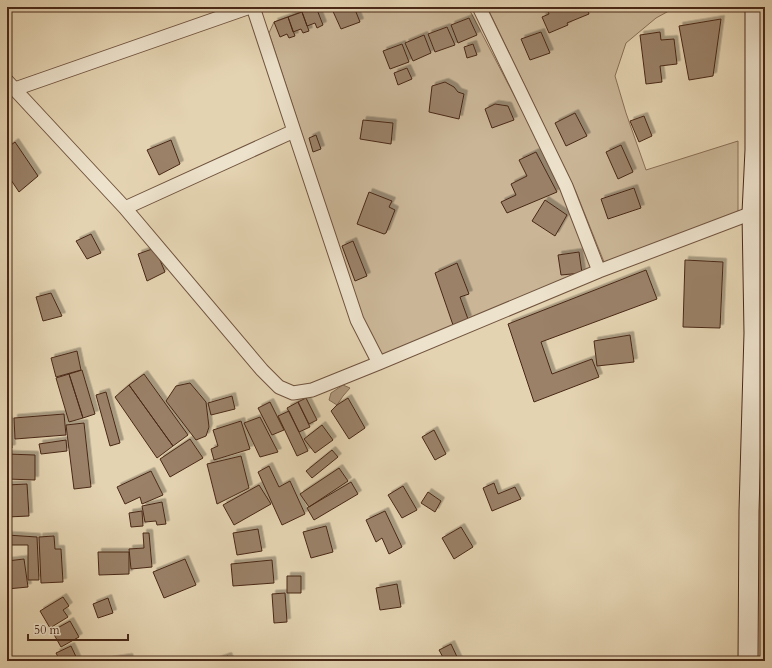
<svg xmlns="http://www.w3.org/2000/svg" width="772" height="668" font-family="Cardo,serif">
  <style>
    .green { fill: #cab697; stroke: #8a6f57 }
    .water { fill: #af997d; stroke: #866c54 }
    .building { fill: #9a8167; stroke: #492817; filter: url(#shadow) }
    .lines { fill: none; stroke-linecap: round; stroke-linejoin: round }
    .street-casing { stroke: #70533e; stroke-width: 15 }
    .secondary-casing { stroke: #492817; stroke-width: 21 }
    .street { stroke: #ede2cc; stroke-width: 13 }
    .secondary { stroke: #ede2cc; stroke-width: 19 }
  </style>
  <defs>
    <filter id="shadow"><feDropShadow dx="3.5" dy="-3.5" stdDeviation="0" flood-color="#0004"/></filter>
  </defs>
  <rect width="100%" height="100%" fill="#e4d3b1"/>
  <filter id="stains"><feTurbulence type="fractalNoise" baseFrequency=".005" numOctaves="4"/><feColorMatrix values="0 0 0 0 .2 0 0 0 0 .09 0 0 0 0 .02 0 0 0 .5 -.17"/></filter>
  <radialGradient id="worn" r=".72"><stop offset=".6" stop-color="#630" stop-opacity="0"/><stop offset="1" stop-color="#630" stop-opacity=".3"/></radialGradient>
  <path class="green" d="M 314,7 L 468,7 L 529,124 L 561,189 L 592,270 L 381,355 L 362,318 L 269,33 L 274,22 Z
    M 487,7 L 676,7 L 656,18 L 626,43 L 615,76 L 626,113 L 646,170 L 738,141 L 738,218 L 604,262 L 576,192 Z"/>
  <path class="water" d="M 343,385 L 350,388 L 343,396 L 337,405 L 329,400 L 331,393 Z"/>
  <path class="building" d="M 314,7 L 316,7 L 323,25 L 317,28 L 315,23 L 307,26 L 302,12 Z
    M 331,7 L 354,7 L 360,22 L 341,29 Z
    M 546,7 L 592,7 L 587,9 L 589,14 L 567,23 L 568,25 L 549,33 L 542,17 L 549,14 Z
    M 302,12 L 309,31 L 303,33 L 301,29 L 293,32 L 288,17 Z
    M 288,17 L 295,36 L 289,38 L 287,34 L 280,37 L 274,22 Z
    M 469,18 L 477,35 L 458,43 L 451,25 Z
    M 721,19 L 713,76 L 689,80 L 679,26 Z
    M 447,27 L 455,45 L 435,52 L 428,34 Z
    M 541,32 L 550,53 L 530,60 L 521,39 Z
    M 660,32 L 661,40 L 674,39 L 677,64 L 660,66 L 662,82 L 646,84 L 640,35 Z
    M 424,35 L 431,53 L 413,61 L 405,43 Z
    M 402,44 L 409,62 L 390,69 L 383,51 Z
    M 473,44 L 477,55 L 467,58 L 464,47 Z
    M 407,68 L 412,79 L 398,85 L 394,73 Z
    M 445,82 L 454,87 L 458,92 L 464,94 L 459,119 L 429,112 L 432,86 Z
    M 495,104 L 508,106 L 514,120 L 492,128 L 485,109 Z
    M 575,113 L 587,136 L 566,146 L 555,123 Z
    M 644,116 L 652,136 L 639,142 L 630,121 Z
    M 363,120 L 393,123 L 391,144 L 360,139 Z
    M 316,135 L 321,149 L 313,152 L 309,138 Z
    M 171,140 L 180,164 L 159,175 L 147,150 Z
    M 15,142 L 38,176 L 19,192 L 7,174 L 7,148 Z
    M 621,145 L 633,172 L 618,179 L 606,152 Z
    M 536,152 L 557,192 L 507,213 L 501,202 L 516,195 L 511,184 L 527,176 L 519,160 Z
    M 634,188 L 641,208 L 608,219 L 601,199 Z
    M 369,192 L 392,201 L 389,207 L 395,210 L 386,233 L 384,234 L 357,224 Z
    M 545,200 L 567,215 L 555,236 L 532,221 Z
    M 91,234 L 101,253 L 87,259 L 76,241 Z
    M 353,241 L 367,276 L 355,281 L 342,246 Z
    M 155,248 L 165,272 L 147,281 L 138,254 Z
    M 579,252 L 582,273 L 561,275 L 558,255 Z
    M 685,260 L 723,262 L 720,328 L 683,327 Z
    M 457,263 L 469,294 L 460,297 L 468,319 L 453,325 L 435,273 Z
    M 646,270 L 657,299 L 541,342 L 552,374 L 592,359 L 599,377 L 534,402 L 508,324 Z
    M 51,293 L 62,316 L 43,321 L 36,297 Z
    M 630,335 L 634,362 L 597,366 L 594,341 Z
    M 77,351 L 81,370 L 56,377 L 51,358 Z
    M 82,370 L 95,414 L 83,418 L 69,374 Z
    M 69,374 L 83,418 L 69,422 L 56,378 Z
    M 144,374 L 188,435 L 173,446 L 129,385 Z
    M 190,383 L 206,402 L 209,427 L 206,436 L 196,440 L 166,401 L 176,386 Z
    M 129,385 L 173,446 L 157,458 L 115,397 Z
    M 106,392 L 120,443 L 110,446 L 96,395 Z
    M 232,396 L 235,409 L 211,415 L 208,403 Z
    M 306,398 L 317,420 L 309,424 L 298,402 Z
    M 348,398 L 365,428 L 349,439 L 331,411 L 337,405 Z
    M 270,402 L 284,430 L 272,435 L 258,408 Z
    M 298,402 L 310,427 L 299,432 L 287,408 Z
    M 289,411 L 308,451 L 297,456 L 278,416 Z
    M 64,414 L 66,435 L 15,439 L 14,418 Z
    M 260,417 L 278,452 L 260,457 L 244,423 Z
    M 10,421 L 12,448 L 7,449 L 7,422 Z
    M 241,421 L 250,449 L 214,460 L 211,449 L 218,446 L 213,430 Z
    M 84,423 L 91,487 L 74,489 L 66,425 Z
    M 322,425 L 333,440 L 315,453 L 304,439 Z
    M 434,430 L 446,454 L 435,460 L 422,437 Z
    M 190,439 L 203,458 L 170,477 L 160,459 Z
    M 66,440 L 67,451 L 41,454 L 39,444 Z
    M 332,450 L 338,457 L 312,478 L 306,471 Z
    M 7,454 L 35,455 L 35,480 L 7,479 Z
    M 241,456 L 249,488 L 217,504 L 207,464 Z
    M 269,466 L 279,487 L 290,481 L 305,514 L 282,525 L 258,472 Z
    M 339,468 L 348,481 L 309,507 L 300,494 Z
    M 151,471 L 163,495 L 142,504 L 140,497 L 125,504 L 117,487 Z
    M 351,482 L 358,494 L 314,520 L 307,508 Z
    M 494,483 L 498,494 L 515,487 L 521,499 L 492,511 L 483,488 Z
    M 27,484 L 29,516 L 7,517 L 7,485 Z
    M 259,485 L 271,504 L 234,525 L 223,505 Z
    M 403,486 L 417,510 L 402,518 L 388,495 Z
    M 428,492 L 441,501 L 435,512 L 421,503 Z
    M 162,502 L 166,524 L 157,525 L 156,521 L 145,522 L 142,506 Z
    M 142,511 L 143,526 L 131,527 L 129,513 Z
    M 385,511 L 402,547 L 389,554 L 382,538 L 376,542 L 366,520 Z
    M 326,526 L 333,552 L 311,558 L 303,532 Z
    M 461,527 L 473,547 L 454,559 L 442,538 Z
    M 258,529 L 262,551 L 237,555 L 233,533 Z
    M 143,533 L 149,533 L 152,567 L 131,569 L 129,549 L 144,548 Z
    M 7,535 L 37,537 L 39,580 L 28,580 L 28,545 L 7,545 Z
    M 54,536 L 55,549 L 61,549 L 63,582 L 41,583 L 39,537 Z
    M 98,552 L 129,552 L 129,574 L 99,575 Z
    M 24,559 L 28,587 L 7,589 L 7,561 Z
    M 185,559 L 196,585 L 164,598 L 153,572 Z
    M 272,560 L 274,583 L 233,586 L 231,564 Z
    M 287,576 L 301,576 L 301,593 L 287,593 Z
    M 397,584 L 401,607 L 380,610 L 376,588 Z
    M 285,593 L 287,622 L 274,623 L 272,594 Z
    M 63,597 L 69,606 L 63,610 L 68,617 L 50,628 L 40,611 Z
    M 108,598 L 113,613 L 98,618 L 93,604 Z
    M 70,621 L 79,637 L 61,647 L 52,631 Z
    M 451,644 L 459,661 L 445,661 L 439,650 Z
    M 71,646 L 78,661 L 60,661 L 56,653 Z
    M 228,656 L 230,661 L 214,661 Z
    M 129,657 L 130,661 L 109,661 L 109,660 Z"/>
  <g class="lines">
    <defs>
      <path id="street" d="M 479,7 L 566,186 L 599,271
        M 7,81 L 125,208 L 262,370 L 279,387 L 293,393 L 312,390 L 379,363 L 599,271 L 752,213
        M 15,89 L 250,7
        M 294,131 L 357,320 L 379,363
        M 125,208 L 294,131 L 253,7"/>
      <path id="secondary" d="M 748,661 L 749,511 L 754,333 L 752,213 L 755,150 L 755,7"/>
    </defs>
    <use href="#street" class="street-casing"/>
    <use href="#secondary" class="secondary-casing"/>
    <use href="#street" class="street"/>
    <use href="#secondary" class="secondary"/>
  </g>
  <rect width="772" height="668" fill="none" stroke="#e4d3b1" stroke-width="24"/>
  <rect x="8" y="8" width="756" height="652" fill="none" stroke="#492817" stroke-width="2"/>
  <rect x="12" y="12" width="748" height="644" fill="none" stroke="#492817"/>
  <path d="M28 634v6h100v-6" fill="none" stroke="#492817" stroke-width="2"/>
  <text x="34" y="634" font-size="12" fill="#492817" stroke="#ede2cc" stroke-width="3" paint-order="stroke">50 m</text>
  <rect width="100%" height="100%" filter="url(#stains)"/>
  <rect width="100%" height="100%" fill="url(#worn)"/>
</svg>
